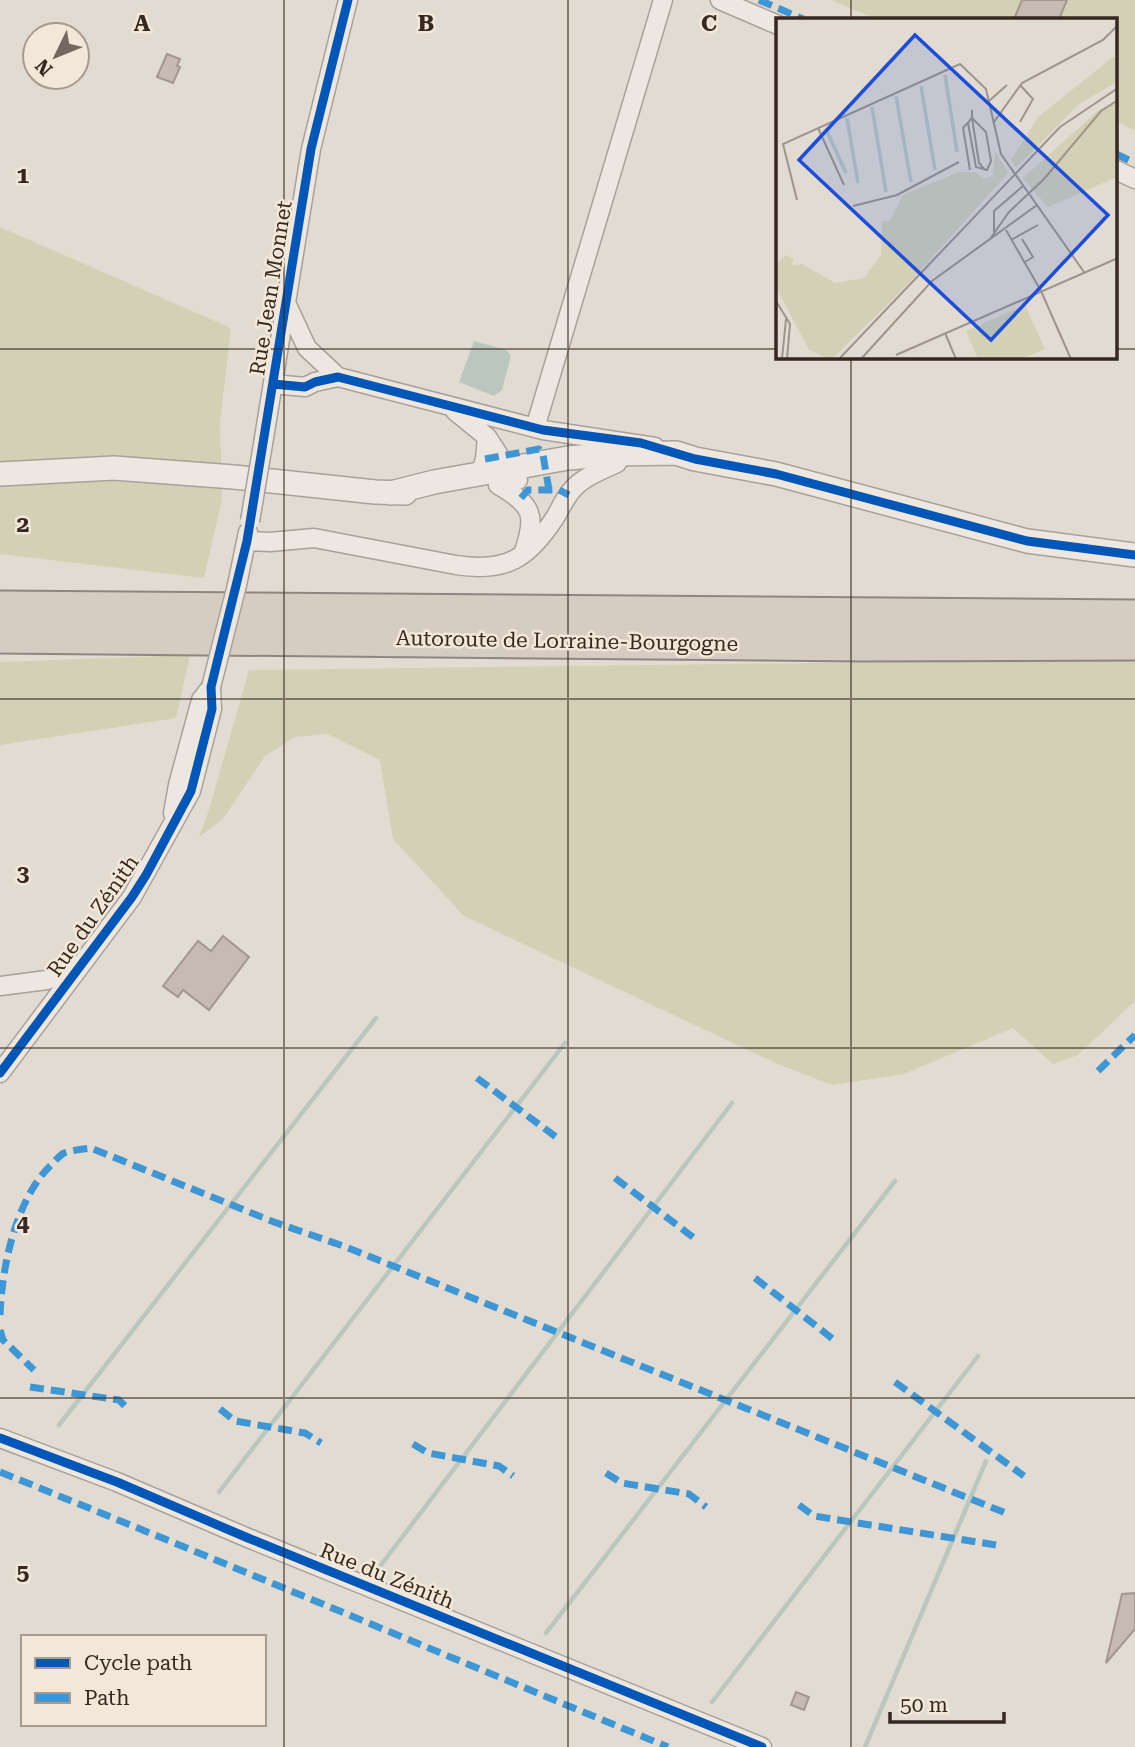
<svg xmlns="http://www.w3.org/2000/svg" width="1135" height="1747" font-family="'Roboto Serif',serif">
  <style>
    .green { fill: #d3d0b5 }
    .water { fill: #bac7be }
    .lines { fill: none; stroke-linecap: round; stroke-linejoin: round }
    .stream { stroke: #bac7be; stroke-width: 4.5 }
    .building { fill: #c6bab2; stroke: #a29790; stroke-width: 2 }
    .minor-casing { stroke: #a8a199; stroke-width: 21 }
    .tertiary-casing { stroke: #a8a199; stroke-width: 26 }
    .motorway-casing { stroke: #8e8680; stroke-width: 37 }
    .minor { stroke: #ece7e1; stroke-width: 18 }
    .tertiary { stroke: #ece7e1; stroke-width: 23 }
    .motorway { stroke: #d6ccc2; stroke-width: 33 }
    .minor-bridge-casing { stroke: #a8a199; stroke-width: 21; stroke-linecap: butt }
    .minor-bridge { stroke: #ece7e1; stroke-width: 18 }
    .quiet { stroke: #3e96d5; stroke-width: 7; stroke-dasharray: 14 7; stroke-linecap: butt }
    .cycleway-casing { stroke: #f2e7d8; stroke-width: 13 }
    .cycleway { stroke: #0057b8; stroke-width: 9 }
    .grid { fill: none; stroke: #372921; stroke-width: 2; stroke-opacity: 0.55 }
    .labels { text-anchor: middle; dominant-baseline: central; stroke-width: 5; stroke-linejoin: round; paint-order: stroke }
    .street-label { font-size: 21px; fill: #372921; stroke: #f2e7d8 }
    .inset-river { fill: none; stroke: #bac7be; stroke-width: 3.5 }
    .inset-road { fill: none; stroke: #9e948b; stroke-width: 2 }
    .view { fill: #1d4ed8; fill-opacity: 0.15; stroke: #1d4ed8; stroke-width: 3.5 }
    .inset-edge { fill: none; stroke: #372921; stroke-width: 3.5 }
    .grid-label { font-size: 23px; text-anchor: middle; font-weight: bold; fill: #372921; stroke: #f2e7d8; stroke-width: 5; stroke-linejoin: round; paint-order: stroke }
  </style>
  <rect width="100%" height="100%" fill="#e2dbd1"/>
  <path class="green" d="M 831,0 L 1135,0 L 1135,130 L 1116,122 L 1116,19 L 876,19 Z
    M 0,227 L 231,328 L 220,424 L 222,499 L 204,578 L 0,554 Z
    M 190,655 L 176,718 L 0,745 L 0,662 Z
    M 1135,659 L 1135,1001 L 1078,1055 L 1053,1064 L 1013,1028 L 904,1074 L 832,1085 L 775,1063 L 464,916 L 393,839 L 380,760 L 327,734 L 295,737 L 265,756 L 223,819 L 199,837 L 208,813 L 249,670 Z"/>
  <path class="water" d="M 474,341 L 506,350 L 511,355 L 502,390 L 494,396 L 459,382 Z"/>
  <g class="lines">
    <path class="stream" d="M 59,1425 L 376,1018
      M 219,1492 L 565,1043
      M 381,1565 L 732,1103
      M 546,1633 L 895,1181
      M 712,1702 L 978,1356
      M 865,1747 L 986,1461"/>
  </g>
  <path class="building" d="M 1022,0 L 1067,0 L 1059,19 L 1014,19 Z
    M 167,54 L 180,59 L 177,66 L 180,67 L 173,83 L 157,77 Z
    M 223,936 L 249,957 L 209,1010 L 183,990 L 178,997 L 163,986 L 198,941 L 211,951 Z
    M 1135,1593 L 1135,1629 L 1106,1663 L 1122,1594 Z
    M 796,1692 L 809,1697 L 804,1710 L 791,1705 Z"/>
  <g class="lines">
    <defs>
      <path id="minor" d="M 720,0 L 778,25
        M 1116,170 L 1135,179
        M 287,305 L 307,348 L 338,377
        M 273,384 L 305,387 L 315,382 L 338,377 L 543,430 L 655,447
        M 455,411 L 487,437 L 485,459 L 480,475
        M 535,428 L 663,0
        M 487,437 L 508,469 L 518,480
        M 264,438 L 311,149 L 348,0
        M 498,485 C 533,505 537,515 523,554
        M 247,541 L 270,542 L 314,538 L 456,565 C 507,573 529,558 556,516 C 562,505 568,492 578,484 C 588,475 604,469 617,463
        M 237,585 L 248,532
        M 173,813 L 178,785 L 201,700 L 211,687
        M 0,986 L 47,980 L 78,965
        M 0,1073 L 132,897 L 191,791 L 212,709 L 211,687
        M 0,1438 L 117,1482 L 248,1538 L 762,1747"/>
      <path id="tertiary" d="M 0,474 L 114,468 L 234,477 L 375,492 L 405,493
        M 391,493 L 434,482 L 568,458 L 616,454 L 676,453 L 695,459 L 776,474 L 1027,541 L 1135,555"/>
      <path id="motorway" d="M 0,608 L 1135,617
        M 0,636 L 861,644 L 1135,643"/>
    </defs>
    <use href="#minor" class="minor-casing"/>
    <use href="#tertiary" class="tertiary-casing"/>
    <use href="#motorway" class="motorway-casing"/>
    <use href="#minor" class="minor"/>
    <use href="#tertiary" class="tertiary"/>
    <use href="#motorway" class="motorway"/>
    <defs>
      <path id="minor-bridge" d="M 250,521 L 264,438
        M 211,687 L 237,585"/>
    </defs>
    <use href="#minor-bridge" class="minor-bridge-casing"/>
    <use href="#minor-bridge" class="minor-bridge"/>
    <path class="quiet" d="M 759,0 L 803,19
      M 1116,154 L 1135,163
      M 485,459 L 539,449 L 543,455 L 549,490
      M 521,498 L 528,490 L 559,490 L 569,495
      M 1098,1071 L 1135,1035
      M 477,1078 L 556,1137
      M 615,1178 L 694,1238
      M 755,1278 L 834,1340
      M 0,1315 C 2,1266 16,1198 52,1164 C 56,1160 60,1155 64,1153 C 73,1150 83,1149 91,1148 L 274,1222 L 346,1247 L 1008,1514
      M 0,1330 L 3,1340 L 34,1370
      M 895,1382 L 1024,1476
      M 30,1387 L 119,1400 L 128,1409
      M 220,1409 L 235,1421 L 305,1433 L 321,1443
      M 413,1444 L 428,1453 L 499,1466 L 513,1476
      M 0,1472 C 223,1562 445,1655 668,1747
      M 606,1473 L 622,1483 L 689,1494 L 706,1507
      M 799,1505 L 814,1516 L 996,1545"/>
    <defs>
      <path id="cycleway" d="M 273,384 L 305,387 L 315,382 L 338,377 L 543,430 L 641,443 L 695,459 L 776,474 L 1027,541 L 1135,555
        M 0,1073 L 132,897 L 146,875 L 191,791 L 212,709 L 211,687 L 247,541 L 311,149 L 348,0
        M 0,1438 L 117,1482 L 248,1538 L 762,1747"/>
    </defs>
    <use href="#cycleway" class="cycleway-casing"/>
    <use href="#cycleway" class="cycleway"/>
  </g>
  <path class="grid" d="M 284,0 L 284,1747M 568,0 L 568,1747M 851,0 L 851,19M 0,349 L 778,349M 1116,349 L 1135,349M 851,357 L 851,1747M 0,699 L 1135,699M 0,1048 L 1135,1048M 0,1398 L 1135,1398"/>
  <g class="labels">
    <g class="street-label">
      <text transform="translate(271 288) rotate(-81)">Rue Jean Monnet</text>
      <text transform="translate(567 641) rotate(1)">Autoroute de Lorraine-Bourgogne</text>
      <text transform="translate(93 916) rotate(-55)">Rue du Zénith</text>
      <text transform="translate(387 1576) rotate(22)">Rue du Zénith</text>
    </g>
  </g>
  <g transform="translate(776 18)">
    <rect width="341" height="341" fill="#e2dbd1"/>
    <path d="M 337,39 L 341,40 L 341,64 L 303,86 L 240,150 L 235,142 L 262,99 ZM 341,85 L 341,159 L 272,189 L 247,160 L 324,91 ZM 219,133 L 232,155 L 134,264 L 59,338 L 54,341 L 33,332 L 0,269 L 0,246 L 10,237 L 18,241 L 15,247 L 26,246 L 59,265 L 88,260 L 105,237 L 106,203 L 114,203 L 127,177 L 183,154 L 199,154 L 209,161 L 217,157 ZM 249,287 L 269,331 L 246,341 L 202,341 L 190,313 Z" fill="#d3d0b5"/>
    <path class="inset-river" d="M 169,57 L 181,134M 145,68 L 159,152M 120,78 L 135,164M 96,89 L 110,174M 71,100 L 82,165M 50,111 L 70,155"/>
    <path class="inset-road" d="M 244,67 L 257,81 L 244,104M 213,83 L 231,67M 196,100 L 203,145 L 209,152M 218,104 L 246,65 L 327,22 L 342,7M 192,105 L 200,149 L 211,152 L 215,143 L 210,114 L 196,100M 42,110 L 68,167M 194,152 L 187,110 L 196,100 L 196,92M 21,182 L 7,126 L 184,46 L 210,71 L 225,136 L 308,254M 77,188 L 121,177 L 183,144M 230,212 L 265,273 L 295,341M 218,214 L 218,193 L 247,168M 214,221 L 233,194 L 268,161 L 325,93 L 342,82M 246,221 L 257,239 L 249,244M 235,222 L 262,207M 0,283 L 14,306 L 11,341M 0,305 L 0,340M 169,315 L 180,341M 120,337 L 342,240M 6,341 L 10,301M 63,341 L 284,109 L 342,70M 85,341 L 156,263 L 261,187"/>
    <path class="view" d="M 139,17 L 332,197 L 215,322 L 23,142 Z"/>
    <rect width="341" height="341" class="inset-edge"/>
  </g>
  <g class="grid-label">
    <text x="142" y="31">A</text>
    <text x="426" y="31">B</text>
    <text x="709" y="31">C</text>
    <text x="23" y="183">1</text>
    <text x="23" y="532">2</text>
    <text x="23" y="881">3</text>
    <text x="23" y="1231">4</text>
    <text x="23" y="1580">5</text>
  </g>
  <rect x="21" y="1635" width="245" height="91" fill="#f2e7d8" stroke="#a79b8f" stroke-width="2"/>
  <rect x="35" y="1658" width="35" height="10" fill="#0057b8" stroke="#a79b8f" stroke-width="2"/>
  <text x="84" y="1670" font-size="21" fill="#372921">Cycle path</text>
  <rect x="35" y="1693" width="35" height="10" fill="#3e96d5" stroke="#a79b8f" stroke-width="2"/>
  <text x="84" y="1705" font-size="21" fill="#372921">Path</text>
  <g transform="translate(56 56) rotate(227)"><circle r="33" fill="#f2e7d8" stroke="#a79b8f" stroke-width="2"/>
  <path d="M0-5L12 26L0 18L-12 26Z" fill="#73675f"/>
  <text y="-10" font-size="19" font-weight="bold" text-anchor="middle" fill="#372921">N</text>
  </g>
  <path d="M890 1712v10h114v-10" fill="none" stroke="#372921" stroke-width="3.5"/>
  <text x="900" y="1712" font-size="21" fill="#372921" stroke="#f2e7d8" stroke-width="5" paint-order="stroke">50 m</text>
</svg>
